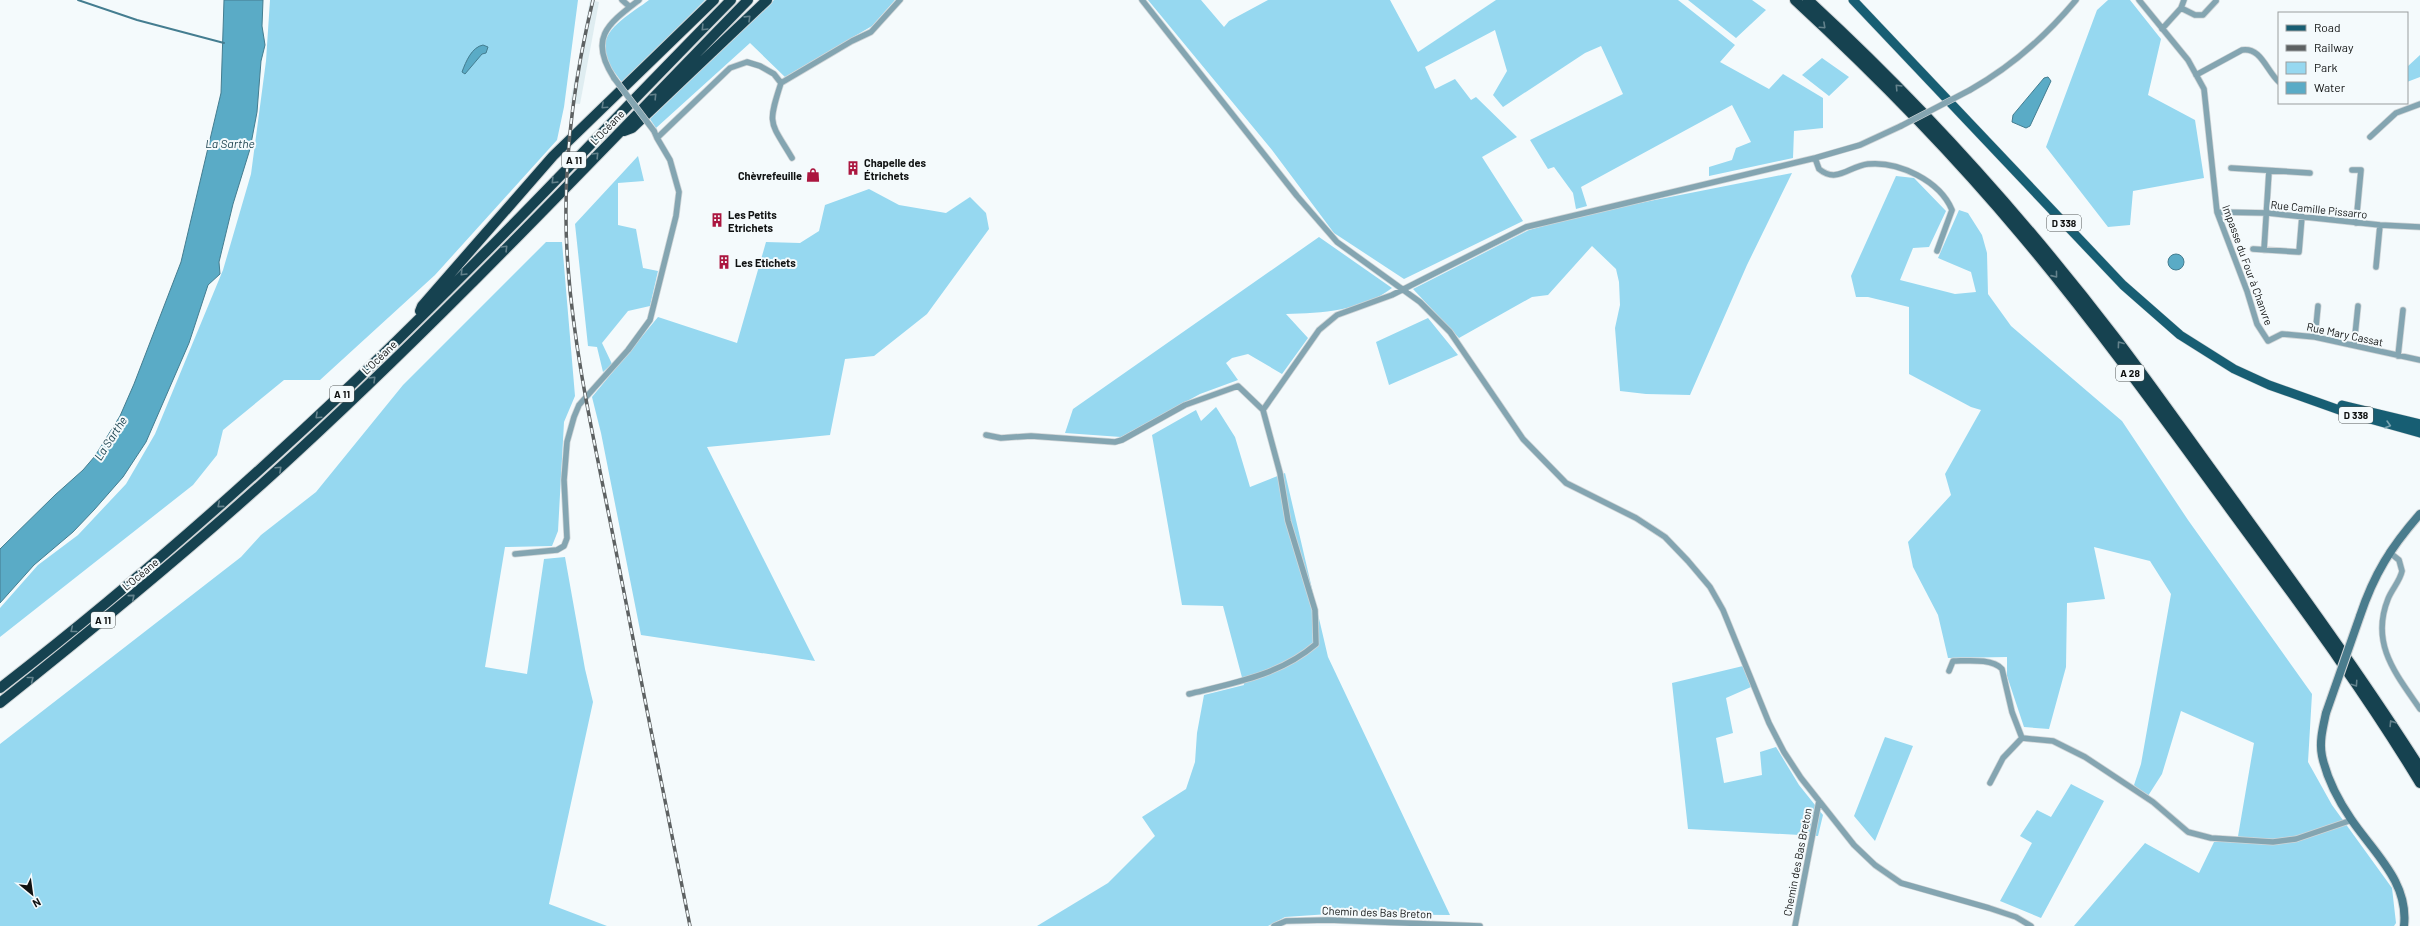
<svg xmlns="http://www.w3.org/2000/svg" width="2420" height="926" font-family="Barlow,sans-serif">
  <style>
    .built { fill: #dfedf1 }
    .green { fill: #96d8f0 }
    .water { fill: #5aabc6; stroke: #447d90 }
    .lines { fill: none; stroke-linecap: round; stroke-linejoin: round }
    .stream { stroke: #447d90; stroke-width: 2 }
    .street-casing { stroke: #d0d5d7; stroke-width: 7 }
    .secondary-casing { stroke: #d0d5d7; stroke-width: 10 }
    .primary-casing { stroke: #d0d5d7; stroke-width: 10 }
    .highway-casing { stroke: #d0d5d7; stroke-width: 12 }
    .street { stroke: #84a5b1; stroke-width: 5.5 }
    .secondary { stroke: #4a7c8d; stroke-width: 8 }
    .primary { stroke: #175e73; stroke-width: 9 }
    .highway { stroke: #164250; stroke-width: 10 }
    .rail-casing { stroke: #5d6162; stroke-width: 3.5 }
    .rail { stroke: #f4fafc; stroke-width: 2; stroke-dasharray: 6; stroke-linecap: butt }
    .street-bridge-casing { stroke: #d0d5d7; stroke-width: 7; stroke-linecap: butt }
    .secondary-bridge-casing { stroke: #d0d5d7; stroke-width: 10; stroke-linecap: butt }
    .street-bridge { stroke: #84a5b1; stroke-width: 5.5 }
    .secondary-bridge { stroke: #4a7c8d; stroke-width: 8 }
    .oneway { stroke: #64828c }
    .oneway2 { stroke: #7aa4b1 }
    .labels { text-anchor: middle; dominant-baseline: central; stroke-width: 4; stroke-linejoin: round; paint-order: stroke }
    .shield { fill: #f4fafc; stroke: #545858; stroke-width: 1 }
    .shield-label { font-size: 10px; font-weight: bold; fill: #101212 }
    .street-label { font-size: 11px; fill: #101212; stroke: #f4fafc }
    .poi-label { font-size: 11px; font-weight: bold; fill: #101212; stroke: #f4fafc; text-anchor: start }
    .water-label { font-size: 12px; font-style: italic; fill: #214652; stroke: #f4fafc }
  </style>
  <rect width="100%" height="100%" fill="#f4fafc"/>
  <path class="built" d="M 590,0 L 599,2 L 580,104 L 570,103 Z"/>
  <path class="green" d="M 270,0 L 578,0 L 564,107 L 557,140 L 435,275 L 320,380 L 284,380 L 223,430 L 217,455 L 193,485 L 0,637 L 0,608 L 38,565 L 78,535 L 126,484 L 155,434 L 223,270 L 251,174 L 266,61 Z
    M 649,0 L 705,0 L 623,84 C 618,76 611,69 607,60 C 594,32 631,14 649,0 Z
    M 774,0 L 895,0 L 872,26 L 785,77 L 750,43 L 656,128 L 650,119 Z
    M 1148,0 L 1201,0 L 1224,27 L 1229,21 L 1268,0 L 1390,0 L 1418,52 L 1496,0 L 1678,0 L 1735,45 L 1720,62 L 1769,89 L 1783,74 L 1823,98 L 1823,128 L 1794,131 L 1793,158 L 1709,176 L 1709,167 L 1732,160 L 1736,148 L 1751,142 L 1732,105 L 1581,187 L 1587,206 L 1576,209 L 1573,193 L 1554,167 L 1548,169 L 1530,140 L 1623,94 L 1601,46 L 1585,53 L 1503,107 L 1493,95 L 1507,71 L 1495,30 L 1425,67 L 1435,89 L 1455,79 L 1471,100 L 1476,97 L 1517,137 L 1482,157 L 1523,221 L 1404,279 L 1334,233 L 1272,150 Z
    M 1688,0 L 1752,0 L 1766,10 L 1736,38 Z
    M 2108,0 L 2130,0 L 2161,39 L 2148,95 L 2195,120 L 2204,178 L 2133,191 L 2130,225 L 2108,227 L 2046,147 L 2097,10 Z
    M 2420,55 L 2420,77 L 2407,82 L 2407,67 Z
    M 1822,58 L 1849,77 L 1829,96 L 1802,75 Z
    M 638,156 L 644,181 L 618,183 L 618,225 L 636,229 L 643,268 L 658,271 L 650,306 L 628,311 L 602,343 L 612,364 L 603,372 L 597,347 L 588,346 L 575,224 Z
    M 1792,173 L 1747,265 L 1690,395 L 1646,394 L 1620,391 L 1615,328 L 1620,305 L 1619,282 L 1616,269 L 1592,246 L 1548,295 L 1532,297 L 1459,338 L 1413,289 L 1529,230 L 1589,213 Z
    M 1896,176 L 1914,178 L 1946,211 L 1929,247 L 1913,248 L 1900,280 L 1955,294 L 1976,292 L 1971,272 L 1938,258 L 1959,210 L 1968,213 L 1982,235 L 1987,253 L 1988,294 L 2011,326 L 2122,421 L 2188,520 L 2312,694 L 2308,762 L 2332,805 L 2392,888 L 2396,923 L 2394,926 L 2074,926 L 2145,843 L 2199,873 L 2214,842 L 2237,842 L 2254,743 L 2181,711 L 2162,774 L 2146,799 L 2134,785 L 2141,764 L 2171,594 L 2150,561 L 2094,547 L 2105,599 L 2067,603 L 2066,667 L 2049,729 L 2024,727 L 2007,676 L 2007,657 L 1948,658 L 1938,615 L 1913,567 L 1908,542 L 1951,495 L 1945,474 L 1981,410 L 1971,407 L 1909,374 L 1909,307 L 1868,297 L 1856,297 L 1851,276 Z
    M 869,189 L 899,205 L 946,213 L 970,197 L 986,213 L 989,229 L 927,314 L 874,356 L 845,359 L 830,435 L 707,447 L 815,661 L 641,635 L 601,433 L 592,397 L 658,317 L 737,343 L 766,242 L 800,243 L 819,231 L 825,205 Z
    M 1319,237 L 1392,288 C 1362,311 1322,313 1286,314 L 1308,338 L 1282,374 L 1248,354 L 1232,358 L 1226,363 L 1238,380 L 1200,394 L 1121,437 L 1065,433 L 1073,409 Z
    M 546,242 L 562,242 L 575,396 L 564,422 L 558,531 L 552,546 L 505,547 L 485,667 L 527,674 L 544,559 L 565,557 L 585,669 L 593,702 L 549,904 L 607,926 L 0,926 L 0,744 L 241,557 L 261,535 L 316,492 L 403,385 Z
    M 1428,318 L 1458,355 L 1389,385 L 1376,342 Z
    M 1216,407 L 1235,437 L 1250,487 L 1285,473 L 1328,657 L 1450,915 L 1329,914 L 1285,917 L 1268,926 L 1037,926 L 1108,883 L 1155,836 L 1142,817 L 1186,789 L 1195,762 L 1197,733 L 1204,695 L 1244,685 L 1223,606 L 1182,605 L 1152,435 L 1196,410 L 1201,421 Z
    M 1743,666 L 1751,687 L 1726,698 L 1733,733 L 1716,738 L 1724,783 L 1762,775 L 1760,752 L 1776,747 L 1799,785 L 1823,815 L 1818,836 L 1688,829 L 1672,683 Z
    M 1885,737 L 1913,746 L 1875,841 L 1854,816 Z
    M 2071,784 L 2104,801 L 2041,918 L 2000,901 L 2032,843 L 2020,836 L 2037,810 L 2051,817 Z"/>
  <path class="water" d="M 224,0 L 263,0 L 262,26 L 265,45 L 261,61 L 257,112 L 250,149 L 233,204 L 219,262 L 220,274 L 208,285 L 189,343 L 146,442 L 123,477 L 94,510 L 73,532 L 34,565 L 0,603 L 0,549 L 55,495 L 83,470 L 95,456 L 120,416 L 134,384 L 181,262 L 221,93 Z
    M 483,45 L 488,47 L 486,53 L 482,54 L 465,74 L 462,72 C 466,61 472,47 483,45 Z
    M 2048,77 L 2051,81 L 2030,126 L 2026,128 L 2012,122 L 2013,115 L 2044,78 Z
    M2168 262a8 8 0 1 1 16 0a8 8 0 1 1-16 0Z"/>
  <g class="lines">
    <path class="stream" d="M 78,0 L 137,20 L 224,43"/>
    <defs>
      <path id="street" d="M 622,0 L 630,7
        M 1142,0 L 1297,196 L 1337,242 L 1420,302 L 1450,332 L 1523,439 L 1566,483 L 1636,518 L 1665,537 L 1688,561 L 1710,587 L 1723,610 L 1769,723 L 1784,752 L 1801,778 L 1854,845 L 1875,865 L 1901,883 L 1989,908 L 2016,917 L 2031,926
        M 2139,0 L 2188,60 L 2204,89 L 2217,212 L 2247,291 L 2257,324 L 2268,341 L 2282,334 L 2315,337 L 2420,360
        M 2181,8 L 2195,15 L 2203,15 L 2216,1
        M 2162,29 L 2181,8 L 2184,0
        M 2196,75 L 2242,50 C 2261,47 2266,70 2279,82
        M 614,78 C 588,38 608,24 639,0
        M 1970,90 C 2011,67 2046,36 2076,0
        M 654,131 L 657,138 L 730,68 L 747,62 L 760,66 L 774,74 L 781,83
        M 2370,137 L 2396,113 L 2420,104
        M 792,158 C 770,121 767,126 781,83 L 852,41 L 871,32 L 900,0
        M 1815,158 L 1819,169 C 1837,184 1849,166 1868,164 C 1899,161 1940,181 1952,210 L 1937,251
        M 2231,168 L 2310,173
        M 2352,170 L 2361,170 L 2356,223
        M 2217,212 L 2268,213 L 2380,225 L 2420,227
        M 2253,249 L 2299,252 L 2302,216
        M 2264,250 L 2269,171
        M 2376,267 L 2380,225
        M 2315,337 L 2318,306
        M 2354,345 L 2358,306
        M 2398,356 L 2403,310
        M 986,435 L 1001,438 L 1031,436 L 1115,442 L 1122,440 L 1185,405 L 1238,386 L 1263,410
        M 2389,552 L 2399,560 L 2402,571 C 2400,581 2392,589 2388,599 C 2370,644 2396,674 2420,709
        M 515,554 L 557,550 L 564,546 L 567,538 L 564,480 L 567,442 L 574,417 L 579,405 L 628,350 L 650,320 L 676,216 L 679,192 L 670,160 L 657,138
        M 1949,671 L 1953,661 C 1967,661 1992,658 2002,669 L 2012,712 L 2022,738 L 2053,741 L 2085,757 L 2153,802 L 2188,832 L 2211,838 L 2273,842 L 2296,839 L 2352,820
        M 1189,694 C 1234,683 1280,675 1316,644 L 1315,610 L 1288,521 L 1280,473 L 1263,410 L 1319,330 L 1337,315 L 1392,295 L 1526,227 L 1815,158 L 1860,145 L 1901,126
        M 1990,783 L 2003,758 L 2022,738
        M 1274,926 L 1286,921 L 1328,920 L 1480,926
        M 1795,926 L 1819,801"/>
      <path id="secondary" d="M 2360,616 C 2374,574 2391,547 2420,514
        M 2326,713 C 2323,727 2319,742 2322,756 C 2327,779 2338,800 2351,819 C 2374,853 2409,882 2404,926"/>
      <path id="primary" d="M 1853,0 L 2123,285 L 2180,335 L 2234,369 L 2269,385 L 2345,412 L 2420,433
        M 2342,405 L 2420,424"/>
      <path id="highway" d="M 1795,0 C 1875,74 1952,152 2022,236 C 2096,324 2163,417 2230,509 C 2296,599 2363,688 2420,783
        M 1808,0 C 1919,102 2022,216 2114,336 C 2150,383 2184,432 2219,480 C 2288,575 2357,669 2420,768
        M 624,131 L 632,128 L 767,0
        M 420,311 L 422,306 L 553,156 L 714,0
        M 0,688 C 123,593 239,491 352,384 C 482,260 605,128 731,0
        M 0,703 C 93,629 185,554 273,474 C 438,324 592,160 748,0"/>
    </defs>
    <use href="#street" class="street-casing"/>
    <use href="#secondary" class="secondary-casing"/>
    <use href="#primary" class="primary-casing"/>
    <use href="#highway" class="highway-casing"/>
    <use href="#street" class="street"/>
    <use href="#secondary" class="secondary"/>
    <use href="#primary" class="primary"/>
    <use href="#highway" class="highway"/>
    <defs>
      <path id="rail" d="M 593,0 C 572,87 561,177 568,267 C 575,361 597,453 615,546 C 639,673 665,799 690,926"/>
    </defs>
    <use href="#rail" class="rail-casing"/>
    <use href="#rail" class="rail"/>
    <defs>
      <path id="street-bridge" d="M 614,78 L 654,131
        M 1901,126 L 1970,90"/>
      <path id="secondary-bridge" d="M 2326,713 L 2360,616"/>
    </defs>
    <use href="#street-bridge" class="street-bridge-casing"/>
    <use href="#secondary-bridge" class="secondary-bridge-casing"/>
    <use href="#street-bridge" class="street-bridge"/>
    <use href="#secondary-bridge" class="secondary-bridge"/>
  </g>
  <defs><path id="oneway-chevron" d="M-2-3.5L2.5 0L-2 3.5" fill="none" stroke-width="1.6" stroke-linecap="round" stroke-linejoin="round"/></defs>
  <g class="oneway">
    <use href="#oneway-chevron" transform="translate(748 18) rotate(-44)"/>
    <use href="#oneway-chevron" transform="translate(1823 26) rotate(43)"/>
    <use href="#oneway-chevron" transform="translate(704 28) rotate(134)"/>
    <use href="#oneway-chevron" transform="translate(1898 87) rotate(-134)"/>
    <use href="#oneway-chevron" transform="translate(654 96) rotate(-46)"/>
    <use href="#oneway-chevron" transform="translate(604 106) rotate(137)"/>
    <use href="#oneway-chevron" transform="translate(596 155) rotate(-46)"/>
    <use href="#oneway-chevron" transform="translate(554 181) rotate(134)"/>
    <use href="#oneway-chevron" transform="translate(505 248) rotate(-45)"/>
    <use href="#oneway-chevron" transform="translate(463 273) rotate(134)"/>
    <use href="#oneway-chevron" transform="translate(2055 275) rotate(51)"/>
    <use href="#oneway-chevron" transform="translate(2120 344) rotate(-126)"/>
    <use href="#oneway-chevron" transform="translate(373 379) rotate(-44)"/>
    <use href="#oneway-chevron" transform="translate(318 416) rotate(137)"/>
    <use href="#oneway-chevron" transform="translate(279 469) rotate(-43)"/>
    <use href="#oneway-chevron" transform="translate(220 505) rotate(139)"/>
    <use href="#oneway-chevron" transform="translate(132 597) rotate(-40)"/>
    <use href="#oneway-chevron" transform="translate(73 630) rotate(141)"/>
    <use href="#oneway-chevron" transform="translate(31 679) rotate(-38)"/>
    <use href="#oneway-chevron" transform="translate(2355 684) rotate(56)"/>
    <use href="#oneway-chevron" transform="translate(2392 723) rotate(-122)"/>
  </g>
  <use class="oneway2" href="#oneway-chevron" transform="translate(2388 425) rotate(16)"/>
  <defs>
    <symbol id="building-bare" viewBox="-9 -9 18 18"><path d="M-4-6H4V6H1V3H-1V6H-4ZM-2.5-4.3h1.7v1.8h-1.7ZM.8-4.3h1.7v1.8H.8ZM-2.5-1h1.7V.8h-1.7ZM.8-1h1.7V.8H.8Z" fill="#ab163f" stroke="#f4fafc" stroke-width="2.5" paint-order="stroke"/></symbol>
    <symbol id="shop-bare" viewBox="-9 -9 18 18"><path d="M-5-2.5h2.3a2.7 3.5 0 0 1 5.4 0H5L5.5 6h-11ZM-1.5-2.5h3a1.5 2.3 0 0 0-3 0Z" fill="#ab163f" stroke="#f4fafc" stroke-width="2.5" paint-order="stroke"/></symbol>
  </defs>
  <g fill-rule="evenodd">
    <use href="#building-bare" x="843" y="158" width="20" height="20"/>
    <use href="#shop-bare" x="803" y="165" width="20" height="20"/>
    <use href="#building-bare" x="707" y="210" width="20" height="20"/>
    <use href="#building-bare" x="714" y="252" width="20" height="20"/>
  </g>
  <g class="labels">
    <g class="shield">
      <rect x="562" y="152" width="24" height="16" rx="3"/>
      <rect x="2047" y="215" width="34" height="16" rx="3"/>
      <rect x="2116" y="365" width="28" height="16" rx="3"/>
      <rect x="330" y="386" width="24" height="16" rx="3"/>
      <rect x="2339" y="407" width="34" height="16" rx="3"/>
      <rect x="91" y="612" width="24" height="16" rx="3"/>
    </g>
    <g class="shield-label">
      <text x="574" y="160">A 11</text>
      <text x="2064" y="223">D 338</text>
      <text x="2130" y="373">A 28</text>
      <text x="342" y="394">A 11</text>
      <text x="2356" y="415">D 338</text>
      <text x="103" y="620">A 11</text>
    </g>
    <g class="street-label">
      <text transform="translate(607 127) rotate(-46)">L’Océane</text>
      <text transform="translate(2319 209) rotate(6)">Rue Camille Pissarro</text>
      <text transform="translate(2248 265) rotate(70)">Impasse du Four à Chanvre</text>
      <text transform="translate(2345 334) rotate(12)">Rue Mary Cassat</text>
      <text transform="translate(379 357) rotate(-44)">L’Océane</text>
      <text transform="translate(140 574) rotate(-40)">L’Océane</text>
      <text transform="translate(1797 862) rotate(-79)">Chemin des Bas Breton</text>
      <text transform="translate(1377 912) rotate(2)">Chemin des Bas Breton</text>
    </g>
    <g class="poi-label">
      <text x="864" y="162">Chapelle des<tspan x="864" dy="13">Étrichets</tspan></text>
      <text x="802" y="175" text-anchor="end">Chèvrefeuille</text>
      <text x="728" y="214">Les Petits<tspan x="728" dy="13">Etrichets</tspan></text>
      <text x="735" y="262">Les Etichets</text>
    </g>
    <g class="water-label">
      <text x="230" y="143">La Sarthe</text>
      <text transform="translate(110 438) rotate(-57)">La Sarthe</text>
    </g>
  </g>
  <rect x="2278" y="12" width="130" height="92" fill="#f4fafc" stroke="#999d9e"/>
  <rect x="2286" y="25" width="20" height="6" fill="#175e73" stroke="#999d9e"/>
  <text x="2314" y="32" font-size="12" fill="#101212">Road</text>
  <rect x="2286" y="45" width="20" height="6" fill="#5d6162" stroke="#999d9e"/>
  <text x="2314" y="52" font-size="12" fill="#101212">Railway</text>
  <rect x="2286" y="62" width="20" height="12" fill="#96d8f0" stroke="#999d9e"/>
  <text x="2314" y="72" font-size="12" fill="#101212">Park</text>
  <rect x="2286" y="82" width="20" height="12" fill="#5aabc6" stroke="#999d9e"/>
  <text x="2314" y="92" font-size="12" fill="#101212">Water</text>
  <g transform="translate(32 894) rotate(151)" stroke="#f4fafc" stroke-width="3" paint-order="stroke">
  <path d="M0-3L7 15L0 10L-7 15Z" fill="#101212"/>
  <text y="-6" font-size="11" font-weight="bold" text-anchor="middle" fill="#101212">N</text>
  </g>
</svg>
